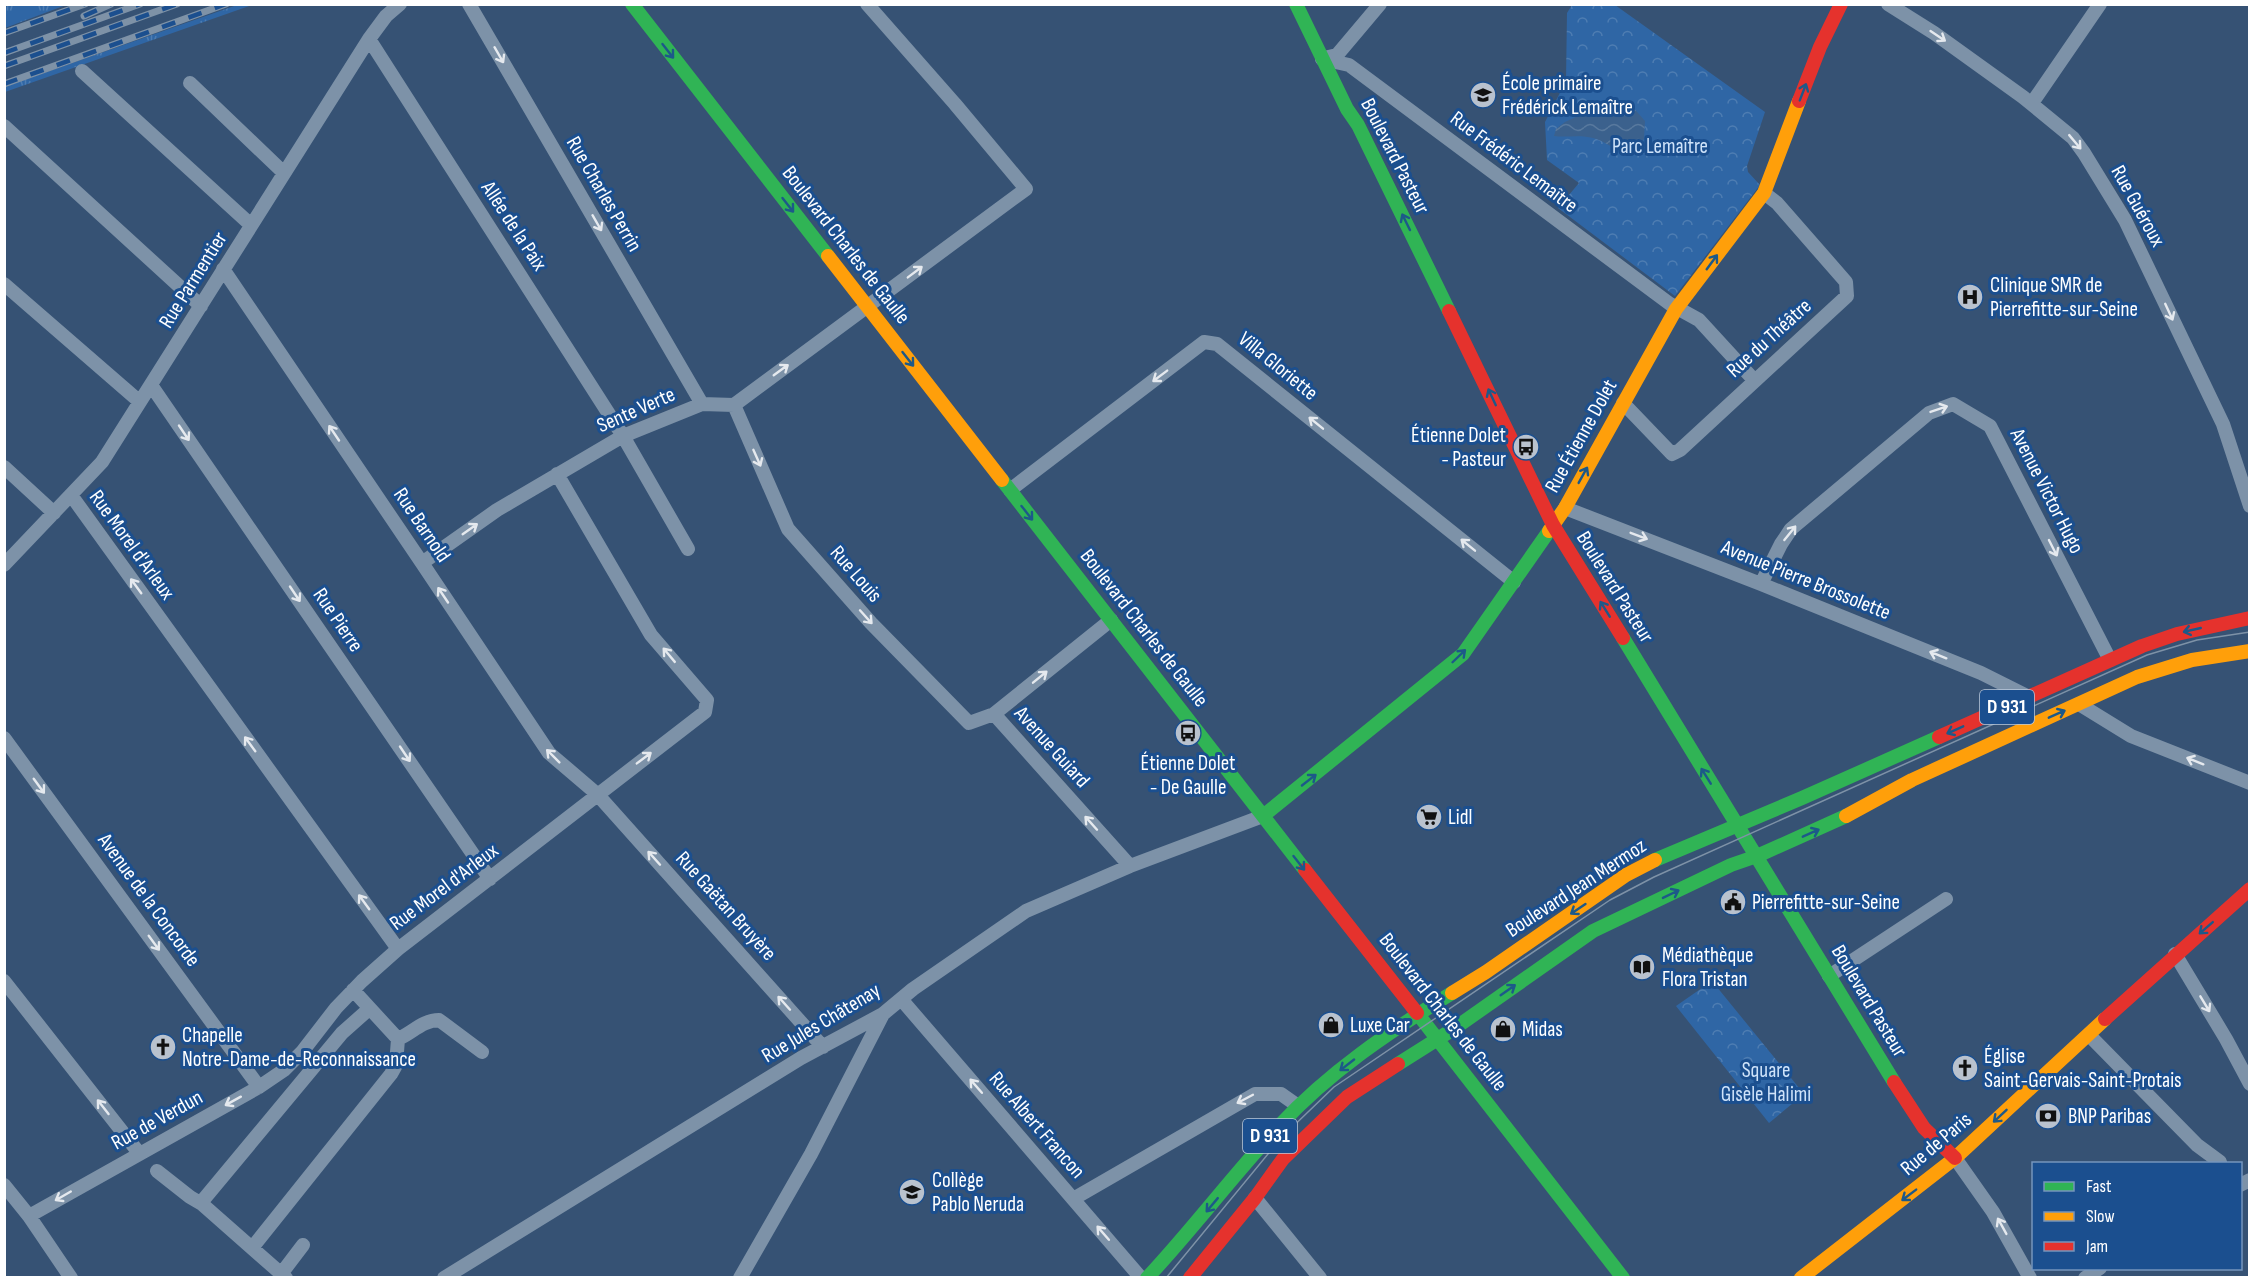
<svg xmlns="http://www.w3.org/2000/svg" width="2254" height="1282" font-family="'Sofia Sans Condensed',sans-serif">
  <style>
    .grass { fill: url(#grass-tufts) }
    .park { fill: url(#park-crowns) }
    .water { fill: url(#water-waves) }
    .lines { fill: none; stroke-linecap: round; stroke-linejoin: round }
    .street { stroke: #7d92a8; stroke-width: 14 }
    .fast { stroke: #30b455; stroke-width: 14 }
    .slow { stroke: #ff9f0a; stroke-width: 14 }
    .jam { stroke: #e5322d; stroke-width: 14 }
    .tram { stroke: #7e92a7; stroke-width: 1.5 }
    .rail-casing { stroke: #7e92a7; stroke-width: 7 }
    .rail { stroke: #1b4f8f; stroke-width: 4.5; stroke-dasharray: 14; stroke-linecap: butt }
    .oneway { stroke: #e5e9ee }
    .oneway2 { stroke: #1d5989 }
    .labels { text-anchor: middle; dominant-baseline: central; stroke-width: 6; stroke-linejoin: round; paint-order: stroke }
    .shield { fill: #1b4f8f; stroke: #bbcadd; stroke-width: 1.5 }
    .shield-label { font-size: 20px; font-weight: bold; fill: #fff }
    .poi-label { font-size: 21px; fill: #fff; stroke: #1b4f8f; text-anchor: start }
    .park-label { font-size: 21px; fill: #cfe3fa; stroke: #1b4f8f }
    .street-label { font-size: 21px; fill: #fff; stroke: #1b4f8f }
  </style>
  <defs>
    <pattern id="grass-tufts" width="24" height="20" patternUnits="userSpaceOnUse" patternTransform="scale(1.5)"><rect width="24" height="20" fill="#2f66a5"/><path d="M3 7l-1-3M5 7V3M7 7l1-3M15 17l-1-3M17 17v-4M19 17l1-3" fill="none" stroke="#4e7db2"/></pattern>
    <pattern id="park-crowns" width="20" height="18" patternUnits="userSpaceOnUse" patternTransform="scale(1.5)"><rect width="20" height="18" fill="#2f66a5"/><path d="M2 6a3 3 0 1 1 6 0M12 15a3 3 0 1 1 6 0" fill="none" stroke="#4e7db2"/></pattern>
    <pattern id="water-waves" width="16" height="10" patternUnits="userSpaceOnUse" patternTransform="scale(1.5)"><rect width="16" height="10" fill="#3b618d"/><path d="M0 5q4-4 8 0t8 0" fill="none" stroke="#58799e"/></pattern>
  </defs>
  <rect width="100%" height="100%" fill="#365274"/>
  <path class="grass" d="M 12,4 L 66,4 L 66,5 L 5,28 L 5,7 Z
    M 237,5 L 252,5 L 5,92 L 4,87 Z"/>
  <path class="park" d="M 1572,5 L 1615,5 L 1765,112 L 1747,166 L 1748,172 L 1760,185 L 1675,296 L 1558,208 L 1579,183 L 1547,160 L 1545,122 L 1566,81 L 1567,13 Z
    M 1712,981 L 1804,1094 L 1769,1123 L 1676,1006 Z"/>
  <path class="water" d="M 1614,99 L 1631,105 L 1645,121 L 1644,139 L 1634,149 C 1616,155 1609,142 1593,138 C 1579,134 1566,138 1554,136 L 1556,129 L 1565,122 Z"/>
  <g class="lines">
    <path class="street" d="M 469,4 L 702,404
      M 1888,4 L 1934,33 L 2023,97 L 2073,138 L 2084,153 L 2125,220 L 2223,424 L 2250,506
      M 369,39 L 623,436 L 688,549
      M 1324,58 L 1337,55 L 1380,4
      M 1322,59 L 1349,65 L 1670,304 L 1699,320 L 1754,380
      M 82,71 L 251,225
      M 190,83 L 284,173
      M 2032,103 L 2100,4
      M 4,126 L 201,306
      M 223,269 L 422,563 L 549,753 L 597,794 L 823,1047
      M 4,284 L 140,402
      M 151,385 L 490,879
      M 1623,403 L 1672,454 L 1680,450 L 1847,296 L 1846,282 L 1777,203 L 1764,193
      M 734,405 L 788,529 L 871,623 L 969,723 L 994,714 L 1111,620
      M 4,467 L 54,513
      M 1010,490 L 1204,342 L 1217,344 L 1514,582
      M 71,495 L 398,949
      M 1565,508 L 1761,584 L 1981,673 L 2029,697
      M 422,563 L 497,510 L 623,436 L 702,404 L 734,405 L 1026,189 L 955,104 L 867,4
      M 4,565 L 102,462 L 369,39 L 386,16 L 400,4
      M 1761,584 L 1781,544 L 1791,529 L 1929,413 L 1953,404 L 1990,426 L 2110,660
      M 2079,704 L 2131,736 L 2250,783
      M 994,714 L 1130,866
      M 4,738 L 259,1087
      M 2175,954 L 2226,1039 L 2250,1084
      M 1829,976 L 1946,899
      M 4,981 L 139,1153
      M 353,990 L 398,1039 C 412,1033 423,1020 439,1020 L 482,1052
      M 901,999 L 1141,1278
      M 2089,1035 L 2197,1145 L 2220,1162
      M 1955,1158 L 1993,1212 L 2030,1278
      M 157,1171 L 190,1197 L 202,1204
      M 4,1185 L 29,1216 L 71,1278
      M 2240,1185 L 2250,1180
      M 1255,1198 L 1320,1278
      M 1073,1199 L 1255,1094 L 1281,1094 L 1298,1106
      M 29,1216 L 259,1087 L 284,1070 L 302,1052 L 336,1008 L 362,981 L 398,949 L 705,712 L 707,700 L 651,635 L 557,474
      M 252,1248 L 391,1074 L 396,1065 L 398,1039
      M 281,1274 L 303,1245
      M 286,1278 L 202,1204 L 204,1199 L 342,1033 L 369,1009
      M 444,1278 L 801,1058 L 883,1014 L 913,989 L 1026,911 L 1130,866 L 1263,816
      M 740,1278 L 811,1154 L 883,1014
      M 2085,1278 L 2100,1268"/>
    <path class="fast" d="M 632,4 L 828,256
      M 1296,4 L 1347,109 L 1358,125 L 1449,311
      M 1002,480 L 1305,870
      M 1623,638 L 1894,1082
      M 1263,816 L 1463,654 L 1549,531
      M 1655,860 L 1802,798 L 1939,737
      M 1417,1013 L 1623,1278
      M 1398,1064 L 1455,1028 L 1593,931 L 1731,865 L 1757,856 L 1846,816
      M 1147,1278 C 1193,1229 1233,1175 1279,1126 C 1329,1072 1390,1031 1452,993"/>
    <path class="slow" d="M 828,256 L 1002,480
      M 1549,531 L 1565,508 L 1676,309 L 1764,193 L 1799,101
      M 1846,816 L 1912,780 L 2137,677 L 2192,660 L 2250,651
      M 1452,993 L 1486,972 L 1626,875 L 1655,860
      M 1801,1278 L 1955,1158 L 2105,1019"/>
    <path class="jam" d="M 1799,101 L 1820,47 L 1841,4
      M 1449,311 L 1553,525 L 1623,638
      M 1939,737 L 2142,646 L 2177,634 L 2250,618
      M 1305,870 L 1417,1013
      M 2105,1019 L 2250,889
      M 1894,1082 L 1924,1128 L 1955,1158
      M 1190,1278 L 1255,1198 L 1283,1159 L 1347,1097 L 1398,1064"/>
    <path class="tram" d="M 1166,1278 L 1282,1137 L 1334,1087 L 1610,900 L 1654,877 L 2147,655 L 2197,640 L 2250,632"/>
    <defs>
      <path id="rail" d="M 84,16 L 111,4
        M 4,33 L 85,4
        M 4,53 L 140,4
        M 4,66 L 177,4
        M 4,84 L 226,4"/>
    </defs>
    <use href="#rail" class="rail-casing"/>
    <use href="#rail" class="rail"/>
  </g>
  <defs><path id="oneway-shaft" d="M-6 0H5M1.5-3L5.5 0L1.5 3" fill="none" stroke-width="1.6" stroke-linecap="round" stroke-linejoin="round" transform="scale(1.5)"/></defs>
  <g class="oneway">
    <use href="#oneway-shaft" transform="translate(1938 36) rotate(34)"/>
    <use href="#oneway-shaft" transform="translate(499 55) rotate(60)"/>
    <use href="#oneway-shaft" transform="translate(2075 142) rotate(50)"/>
    <use href="#oneway-shaft" transform="translate(597 223) rotate(60)"/>
    <use href="#oneway-shaft" transform="translate(915 272) rotate(-37)"/>
    <use href="#oneway-shaft" transform="translate(2169 312) rotate(65)"/>
    <use href="#oneway-shaft" transform="translate(781 370) rotate(-36)"/>
    <use href="#oneway-shaft" transform="translate(1160 376) rotate(143)"/>
    <use href="#oneway-shaft" transform="translate(1939 409) rotate(-19)"/>
    <use href="#oneway-shaft" transform="translate(1316 423) rotate(-141)"/>
    <use href="#oneway-shaft" transform="translate(184 433) rotate(56)"/>
    <use href="#oneway-shaft" transform="translate(334 433) rotate(-124)"/>
    <use href="#oneway-shaft" transform="translate(757 458) rotate(66)"/>
    <use href="#oneway-shaft" transform="translate(470 529) rotate(-35)"/>
    <use href="#oneway-shaft" transform="translate(1790 533) rotate(-51)"/>
    <use href="#oneway-shaft" transform="translate(1639 536) rotate(21)"/>
    <use href="#oneway-shaft" transform="translate(1468 545) rotate(-141)"/>
    <use href="#oneway-shaft" transform="translate(2053 548) rotate(63)"/>
    <use href="#oneway-shaft" transform="translate(136 586) rotate(-126)"/>
    <use href="#oneway-shaft" transform="translate(295 594) rotate(56)"/>
    <use href="#oneway-shaft" transform="translate(443 595) rotate(-124)"/>
    <use href="#oneway-shaft" transform="translate(866 617) rotate(48)"/>
    <use href="#oneway-shaft" transform="translate(669 655) rotate(-130)"/>
    <use href="#oneway-shaft" transform="translate(1938 655) rotate(-158)"/>
    <use href="#oneway-shaft" transform="translate(1040 677) rotate(-39)"/>
    <use href="#oneway-shaft" transform="translate(250 744) rotate(-126)"/>
    <use href="#oneway-shaft" transform="translate(405 754) rotate(56)"/>
    <use href="#oneway-shaft" transform="translate(553 756) rotate(-135)"/>
    <use href="#oneway-shaft" transform="translate(644 758) rotate(-37)"/>
    <use href="#oneway-shaft" transform="translate(2195 761) rotate(-158)"/>
    <use href="#oneway-shaft" transform="translate(39 786) rotate(54)"/>
    <use href="#oneway-shaft" transform="translate(1091 823) rotate(-132)"/>
    <use href="#oneway-shaft" transform="translate(654 858) rotate(-132)"/>
    <use href="#oneway-shaft" transform="translate(364 902) rotate(-126)"/>
    <use href="#oneway-shaft" transform="translate(154 943) rotate(54)"/>
    <use href="#oneway-shaft" transform="translate(784 1003) rotate(-132)"/>
    <use href="#oneway-shaft" transform="translate(2205 1004) rotate(59)"/>
    <use href="#oneway-shaft" transform="translate(976 1086) rotate(-131)"/>
    <use href="#oneway-shaft" transform="translate(1245 1099) rotate(152)"/>
    <use href="#oneway-shaft" transform="translate(233 1101) rotate(151)"/>
    <use href="#oneway-shaft" transform="translate(103 1107) rotate(-128)"/>
    <use href="#oneway-shaft" transform="translate(63 1196) rotate(150)"/>
    <use href="#oneway-shaft" transform="translate(2002 1226) rotate(-119)"/>
    <use href="#oneway-shaft" transform="translate(1103 1233) rotate(-131)"/>
  </g>
  <g class="oneway2">
    <use href="#oneway-shaft" transform="translate(668 51) rotate(52)"/>
    <use href="#oneway-shaft" transform="translate(1803 92) rotate(-69)"/>
    <use href="#oneway-shaft" transform="translate(788 205) rotate(52)"/>
    <use href="#oneway-shaft" transform="translate(1406 222) rotate(-116)"/>
    <use href="#oneway-shaft" transform="translate(1712 262) rotate(-54)"/>
    <use href="#oneway-shaft" transform="translate(908 359) rotate(52)"/>
    <use href="#oneway-shaft" transform="translate(1492 397) rotate(-115)"/>
    <use href="#oneway-shaft" transform="translate(1583 475) rotate(-61)"/>
    <use href="#oneway-shaft" transform="translate(1027 513) rotate(52)"/>
    <use href="#oneway-shaft" transform="translate(1605 609) rotate(-122)"/>
    <use href="#oneway-shaft" transform="translate(2192 630) rotate(167)"/>
    <use href="#oneway-shaft" transform="translate(1459 656) rotate(-44)"/>
    <use href="#oneway-shaft" transform="translate(2057 714) rotate(-24)"/>
    <use href="#oneway-shaft" transform="translate(1955 730) rotate(156)"/>
    <use href="#oneway-shaft" transform="translate(1706 776) rotate(-122)"/>
    <use href="#oneway-shaft" transform="translate(1309 780) rotate(-38)"/>
    <use href="#oneway-shaft" transform="translate(1811 833) rotate(-24)"/>
    <use href="#oneway-shaft" transform="translate(1299 863) rotate(52)"/>
    <use href="#oneway-shaft" transform="translate(1671 894) rotate(-26)"/>
    <use href="#oneway-shaft" transform="translate(1578 909) rotate(146)"/>
    <use href="#oneway-shaft" transform="translate(2206 928) rotate(139)"/>
    <use href="#oneway-shaft" transform="translate(1508 990) rotate(-35)"/>
    <use href="#oneway-shaft" transform="translate(1347 1065) rotate(142)"/>
    <use href="#oneway-shaft" transform="translate(2000 1116) rotate(137)"/>
    <use href="#oneway-shaft" transform="translate(1909 1195) rotate(143)"/>
    <use href="#oneway-shaft" transform="translate(1212 1205) rotate(130)"/>
  </g>
  <defs>
    <symbol id="school-disc" viewBox="-11 -11 22 22"><circle r="9.5" fill="#b9c2ce" stroke="#1b4f8f"/><path d="M0-5L7-2L0 1L-7-2ZM-4 1L0 2.5L4 1V4Q0 6-4 4Z" fill="#111"/></symbol>
    <symbol id="hospital-disc" viewBox="-11 -11 22 22"><circle r="9.5" fill="#b9c2ce" stroke="#1b4f8f"/><path d="M-5-5h3v3.5h4V-5h3V5h-3V1.5h-4V5h-3Z" fill="#111"/></symbol>
    <symbol id="bus-disc" viewBox="-11 -11 22 22"><circle r="9.5" fill="#b9c2ce" stroke="#1b4f8f"/><path d="M-5-6H5V4H4V6H2V4H-2V6H-4V4H-5ZM-3.5-4V0h7V-4ZM-3.5 1.2v1.5H-2V1.2ZM2 1.2v1.5H3.5V1.2Z" fill="#111"/></symbol>
    <symbol id="supermarket-disc" viewBox="-11 -11 22 22"><circle r="9.5" fill="#b9c2ce" stroke="#1b4f8f"/><path d="M-6-5.5h2.5l.6 2H6L4.5 2H-2.5L-4.4-4H-6ZM-1.5 3.2a1.3 1.3 0 1 0 .1 0ZM3 3.2a1.3 1.3 0 1 0 .1 0Z" fill="#111"/></symbol>
    <symbol id="civic-disc" viewBox="-11 -11 22 22"><circle r="9.5" fill="#b9c2ce" stroke="#1b4f8f"/><path d="M-.6-6.5H3V-4.5H.6V-3L4-1V1h2V6H-6V1h2V-1L-.6-3ZM-1.2 2.5V6h2.4V2.5Z" fill="#111"/></symbol>
    <symbol id="library-disc" viewBox="-11 -11 22 22"><circle r="9.5" fill="#b9c2ce" stroke="#1b4f8f"/><path d="M-6-4Q-3-5.5-.7-3.5V5Q-3 3-6 4ZM6-4Q3-5.5 .7-3.5V5Q3 3 6 4Z" fill="#111"/></symbol>
    <symbol id="shop-disc" viewBox="-11 -11 22 22"><circle r="9.5" fill="#b9c2ce" stroke="#1b4f8f"/><path d="M-5-2.5h2.3a2.7 3.5 0 0 1 5.4 0H5L5.5 6h-11ZM-1.5-2.5h3a1.5 2.3 0 0 0-3 0Z" fill="#111"/></symbol>
    <symbol id="church-disc" viewBox="-11 -11 22 22"><circle r="9.5" fill="#b9c2ce" stroke="#1b4f8f"/><path d="M-1.2-6h2.4v3.5h3.3v2.4h-3.3V6h-2.4V-.1h-3.3v-2.4h3.3Z" fill="#111"/></symbol>
    <symbol id="bank-disc" viewBox="-11 -11 22 22"><circle r="9.5" fill="#b9c2ce" stroke="#1b4f8f"/><path d="M-6-4H6V4H-6ZM0-2.3a2.3 2.3 0 1 0 0 4.6a2.3 2.3 0 1 0 0-4.6Z" fill="#111"/></symbol>
  </defs>
  <g fill-rule="evenodd">
    <use href="#school-disc" x="1468" y="80" width="30" height="30"/>
    <use href="#hospital-disc" x="1955" y="282" width="30" height="30"/>
    <use href="#bus-disc" x="1511" y="432" width="30" height="30"/>
    <use href="#bus-disc" x="1173" y="718" width="30" height="30"/>
    <use href="#supermarket-disc" x="1414" y="802" width="30" height="30"/>
    <use href="#civic-disc" x="1718" y="887" width="30" height="30"/>
    <use href="#library-disc" x="1627" y="952" width="30" height="30"/>
    <use href="#shop-disc" x="1316" y="1010" width="30" height="30"/>
    <use href="#shop-disc" x="1488" y="1014" width="30" height="30"/>
    <use href="#church-disc" x="148" y="1032" width="30" height="30"/>
    <use href="#church-disc" x="1950" y="1053" width="30" height="30"/>
    <use href="#bank-disc" x="2033" y="1101" width="30" height="30"/>
    <use href="#school-disc" x="897" y="1177" width="30" height="30"/>
  </g>
  <g class="labels">
    <g class="shield">
      <rect x="1980" y="690" width="54" height="34" rx="4.5"/>
      <rect x="1243" y="1119" width="54" height="34" rx="4.5"/>
    </g>
    <g class="shield-label">
      <text x="2007" y="707">D 931</text>
      <text x="1270" y="1136">D 931</text>
    </g>
    <g class="poi-label">
      <text x="1502" y="83">École primaire<tspan x="1502" dy="24">Frédérick Lemaître</tspan></text>
      <text x="1990" y="285">Clinique SMR de<tspan x="1990" dy="24">Pierrefitte-sur-Seine</tspan></text>
      <text x="1506" y="435" text-anchor="end">Étienne Dolet<tspan x="1506" dy="24">- Pasteur</tspan></text>
      <text x="1188" y="763" text-anchor="middle">Étienne Dolet<tspan x="1188" dy="24">- De Gaulle</tspan></text>
      <text x="1448" y="817">Lidl</text>
      <text x="1752" y="902">Pierrefitte-sur-Seine</text>
      <text x="1662" y="955">Médiathèque<tspan x="1662" dy="24">Flora Tristan</tspan></text>
      <text x="1350" y="1025">Luxe Car</text>
      <text x="1522" y="1029">Midas</text>
      <text x="182" y="1035">Chapelle<tspan x="182" dy="24">Notre-Dame-de-Reconnaissance</tspan></text>
      <text x="1984" y="1056">Église<tspan x="1984" dy="24">Saint-Gervais-Saint-Protais</tspan></text>
      <text x="2068" y="1116">BNP Paribas</text>
      <text x="932" y="1180">Collège<tspan x="932" dy="24">Pablo Neruda</tspan></text>
    </g>
    <g class="park-label">
      <text x="1660" y="146">Parc Lemaître</text>
      <text x="1766" y="1070">Square<tspan x="1766" dy="24">Gisèle Halimi</tspan></text>
    </g>
    <g class="street-label">
      <text transform="translate(1395 156) rotate(63)">Boulevard Pasteur</text>
      <text transform="translate(1514 162) rotate(37)">Rue Frédéric Lemaître</text>
      <text transform="translate(604 194) rotate(60)">Rue Charles Perrin</text>
      <text transform="translate(2138 206) rotate(61)">Rue Guéroux</text>
      <text transform="translate(514 226) rotate(57)">Allée de la Paix</text>
      <text transform="translate(846 245) rotate(52)">Boulevard Charles de Gaulle</text>
      <text transform="translate(193 280) rotate(-58)">Rue Parmentier</text>
      <text transform="translate(1769 338) rotate(-42)">Rue du Théâtre</text>
      <text transform="translate(1278 366) rotate(39)">Villa Gloriette</text>
      <text transform="translate(636 410) rotate(-24)">Sente Verte</text>
      <text transform="translate(1581 436) rotate(-61)">Rue Étienne Dolet</text>
      <text transform="translate(2047 491) rotate(63)">Avenue Victor Hugo</text>
      <text transform="translate(422 525) rotate(56)">Rue Barnold</text>
      <text transform="translate(132 545) rotate(54)">Rue Morel d'Arleux</text>
      <text transform="translate(856 574) rotate(49)">Rue Louis</text>
      <text transform="translate(1806 580) rotate(22)">Avenue Pierre Brossolette</text>
      <text transform="translate(1615 587) rotate(58)">Boulevard Pasteur</text>
      <text transform="translate(338 620) rotate(56)">Rue Pierre</text>
      <text transform="translate(1144 628) rotate(52)">Boulevard Charles de Gaulle</text>
      <text transform="translate(1052 747) rotate(48)">Avenue Guiard</text>
      <text transform="translate(444 887) rotate(-37)">Rue Morel d'Arleux</text>
      <text transform="translate(1576 888) rotate(-33)">Boulevard Jean Mermoz</text>
      <text transform="translate(149 900) rotate(54)">Avenue de la Concorde</text>
      <text transform="translate(726 906) rotate(48)">Rue Gaëtan Bruyère</text>
      <text transform="translate(1869 1001) rotate(59)">Boulevard Pasteur</text>
      <text transform="translate(1443 1012) rotate(52)">Boulevard Charles de Gaulle</text>
      <text transform="translate(821 1023) rotate(-31)">Rue Jules Châtenay</text>
      <text transform="translate(157 1120) rotate(-29)">Rue de Verdun</text>
      <text transform="translate(1037 1125) rotate(49)">Rue Albert Francon</text>
      <text transform="translate(1936 1144) rotate(-40)">Rue de Paris</text>
    </g>
  </g>
  <rect width="2254" height="1282" fill="none" stroke="#ffffff" stroke-width="12"/>
  <rect x="2032" y="1162" width="210" height="108" fill="#1b4f8f" stroke="#7695bc" stroke-width="1.5"/>
  <rect x="2044" y="1182" width="30" height="9" fill="#30b455" stroke="#7695bc" stroke-width="1.5"/>
  <text x="2086" y="1192" font-size="18" fill="#ffffff">Fast</text>
  <rect x="2044" y="1212" width="30" height="9" fill="#ff9f0a" stroke="#7695bc" stroke-width="1.5"/>
  <text x="2086" y="1222" font-size="18" fill="#ffffff">Slow</text>
  <rect x="2044" y="1242" width="30" height="9" fill="#e5322d" stroke="#7695bc" stroke-width="1.5"/>
  <text x="2086" y="1252" font-size="18" fill="#ffffff">Jam</text>
</svg>
